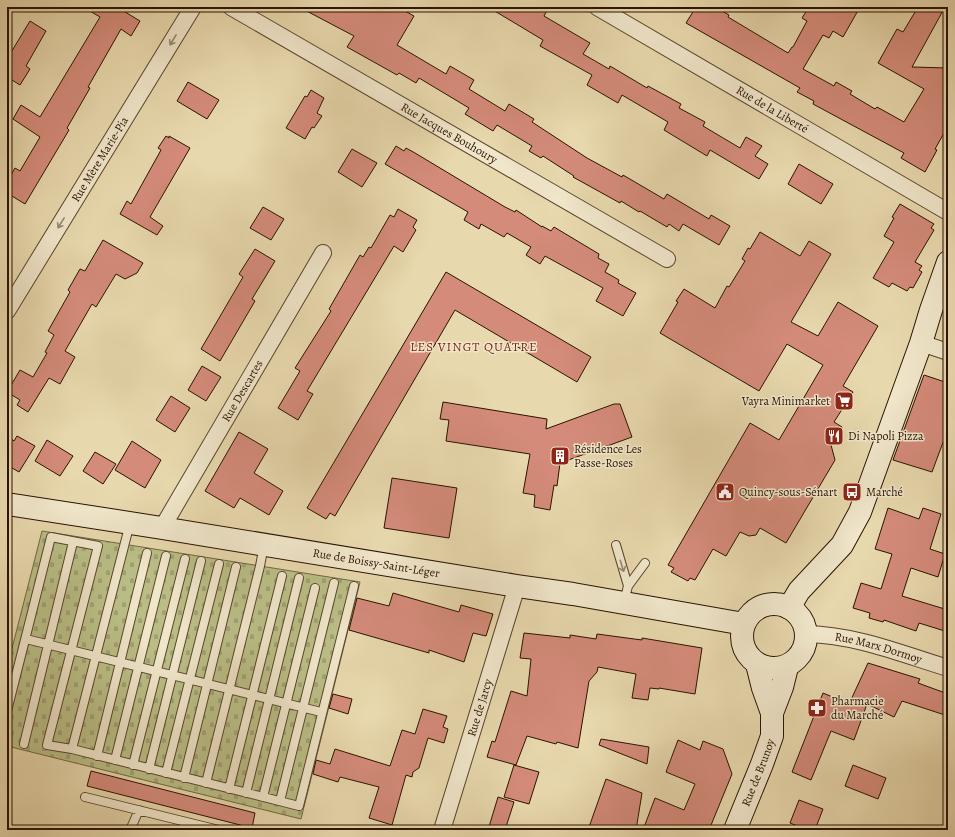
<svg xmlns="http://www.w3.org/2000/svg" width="955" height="837" font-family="Alegreya,serif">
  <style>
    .cemetery { fill: url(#cemetery-stones); stroke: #726843 }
    .building { fill: #d48b7a; stroke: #291300 }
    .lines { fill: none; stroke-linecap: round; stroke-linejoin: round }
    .lane-casing { stroke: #59442b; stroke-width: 10 }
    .street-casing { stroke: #59442b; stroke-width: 18 }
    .secondary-casing { stroke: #291300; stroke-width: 24 }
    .lane { stroke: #f0e6ca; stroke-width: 8 }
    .street { stroke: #f0e6ca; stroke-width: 16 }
    .secondary { stroke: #f0e6ca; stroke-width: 22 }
    .oneway { stroke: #96876f }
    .labels { text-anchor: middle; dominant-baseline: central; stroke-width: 3; stroke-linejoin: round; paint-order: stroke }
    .street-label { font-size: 12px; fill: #291300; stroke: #f0e6ca }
    .poi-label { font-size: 12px; fill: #291300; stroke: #f0e6ca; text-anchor: start }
    .neighbourhood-label { font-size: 13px; letter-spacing: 1px; fill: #7a1f14; stroke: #f0e6ca }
  </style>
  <defs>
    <pattern id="cemetery-stones" width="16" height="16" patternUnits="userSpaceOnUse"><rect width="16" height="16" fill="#babe86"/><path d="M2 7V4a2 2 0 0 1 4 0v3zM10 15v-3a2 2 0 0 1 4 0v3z" fill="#a0a272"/></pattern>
  </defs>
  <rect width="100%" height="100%" fill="#e8d8ad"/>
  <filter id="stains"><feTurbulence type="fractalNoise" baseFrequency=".005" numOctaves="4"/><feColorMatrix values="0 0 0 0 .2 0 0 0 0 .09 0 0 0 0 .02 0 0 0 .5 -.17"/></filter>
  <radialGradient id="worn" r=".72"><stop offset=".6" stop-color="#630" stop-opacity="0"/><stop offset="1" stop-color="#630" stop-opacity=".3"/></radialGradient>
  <path class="cemetery" d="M 42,531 L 360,582 L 301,819 L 7,746 L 7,668 Z"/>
  <path class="building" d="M 83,7 L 117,7 L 140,21 L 131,36 L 121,29 L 88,87 L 90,88 L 67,128 L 69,130 L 25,204 L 7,193 L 7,182 L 15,168 L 20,171 L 40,137 L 13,119 L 21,105 L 40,117 L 100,17 Z
    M 299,7 L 398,7 L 414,16 L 397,45 L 446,74 L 450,66 L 474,80 L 469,89 L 505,111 L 509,104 L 534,119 L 532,122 L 587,158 L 622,177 L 623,175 L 664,199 L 667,194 L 709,219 L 711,215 L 730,226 L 719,245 L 683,224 L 679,231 L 669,224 L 667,227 L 640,211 L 639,212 L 621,201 L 620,203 L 573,177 L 574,176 L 543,156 L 541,158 L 529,151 L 532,146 L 497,125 L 493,131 L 465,114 L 469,108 L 419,78 L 416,83 L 399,73 L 397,75 L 347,47 L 354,36 Z
    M 488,7 L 549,7 L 544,16 L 590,43 L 583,54 L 609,69 L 610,66 L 647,88 L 648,86 L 681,104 L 679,108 L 705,122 L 703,126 L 740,148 L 746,137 L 762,146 L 755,156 L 768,164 L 759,179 L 710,150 L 707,156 L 664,130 L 668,122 L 622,95 L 618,103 L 587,85 L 592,75 L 540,46 L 543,40 Z
    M 696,7 L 715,7 L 729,15 L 728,17 L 788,53 L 792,47 L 793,47 L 807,21 L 802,18 L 809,7 L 860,7 L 843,37 L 833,31 L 829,38 L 823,35 L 803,69 L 834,86 L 836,82 L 852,91 L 850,94 L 875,109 L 877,107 L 904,122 L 924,89 L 878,63 L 897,29 L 903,32 L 918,7 L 945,7 L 912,67 L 948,68 L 948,126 L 935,149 L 937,150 L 925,172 L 901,158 L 904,153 L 813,104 L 814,101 L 797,92 L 800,88 L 686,23 Z
    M 30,21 L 46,31 L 26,66 L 30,69 L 20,85 L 7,77 L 7,59 Z
    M 188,82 L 219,100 L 207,119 L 177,101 Z
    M 311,90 L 324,98 L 317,113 L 322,116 L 314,128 L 312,127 L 305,139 L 286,128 L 305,96 L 307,97 Z
    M 166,136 L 169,138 L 169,136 L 190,148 L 150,217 L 163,226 L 157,235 L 120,214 L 127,201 L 131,204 L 161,150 L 158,148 Z
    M 396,146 L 404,151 L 406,148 L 415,153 L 505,207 L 515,212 L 516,210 L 542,227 L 542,226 L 551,231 L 554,227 L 599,254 L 598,258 L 609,264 L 605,272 L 619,280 L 618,283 L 636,293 L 623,316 L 596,301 L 603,288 L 545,256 L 540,264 L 526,255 L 531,247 L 507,233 L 504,237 L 481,224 L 479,229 L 464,220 L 468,212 L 385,164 Z
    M 352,149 L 377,163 L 362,187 L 338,172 Z
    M 799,164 L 833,184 L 821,204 L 788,184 Z
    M 900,204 L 934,224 L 931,228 L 934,230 L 915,262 L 922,266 L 919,270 L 922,272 L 913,288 L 910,287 L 907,291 L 892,283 L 889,287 L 873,278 L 894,242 L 884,236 L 894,218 L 892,217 Z
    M 263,207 L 284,219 L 271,240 L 250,228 Z
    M 398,209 L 417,220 L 413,227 L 416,230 L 403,252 L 394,246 L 307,391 L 313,394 L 298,420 L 278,408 L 300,371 L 295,368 L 331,311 L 329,309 L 360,255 L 363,257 L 369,247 L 371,248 L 390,215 L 394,217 Z
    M 760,232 L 800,256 L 809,241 L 831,254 L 791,322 L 818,336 L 838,302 L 878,326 L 843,386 L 853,392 L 834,422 L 842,427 L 831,445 L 835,460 L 786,543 L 760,528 L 756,535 L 749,536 L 740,532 L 726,556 L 713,549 L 695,580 L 690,578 L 688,581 L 671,572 L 674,568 L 668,565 L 750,423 L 779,440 L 823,365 L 787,344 L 759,391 L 660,333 L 678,302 L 676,301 L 684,289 L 715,308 L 727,286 L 729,287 L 745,261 L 742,259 L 748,248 L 750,249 Z
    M 103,240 L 143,263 L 137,273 L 125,279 L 116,274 L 96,307 L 92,304 L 65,351 L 75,357 L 60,384 L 49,378 L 28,412 L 17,405 L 20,400 L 7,392 L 20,370 L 33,377 L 47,353 L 45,352 L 54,335 L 48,331 L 70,292 L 68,290 L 80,269 L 85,271 Z
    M 255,249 L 275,261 L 252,299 L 255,301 L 220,361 L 201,349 L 243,277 L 239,274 Z
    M 446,272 L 591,357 L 577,382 L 455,310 L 335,516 L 330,513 L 326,519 L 307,508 Z
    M 202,366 L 221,377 L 206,401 L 188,390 Z
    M 924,375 L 948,383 L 948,429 L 932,472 L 893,460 Z
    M 171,396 L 190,408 L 175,432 L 156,420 Z
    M 443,402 L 547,419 L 546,429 L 614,404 L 620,404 L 632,437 L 560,463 L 557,486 L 554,485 L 550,510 L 534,507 L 535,495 L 523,493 L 530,454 L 446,441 L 449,420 L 440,419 Z
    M 239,432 L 268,449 L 254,473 L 283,491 L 269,515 L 240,498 L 234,508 L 205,491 Z
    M 7,436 L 14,441 L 17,436 L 35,446 L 19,472 L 7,465 Z
    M 47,440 L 73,456 L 60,476 L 35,461 Z
    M 132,441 L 161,460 L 145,488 L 115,470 Z
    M 95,452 L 116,464 L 103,484 L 83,471 Z
    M 392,478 L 457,488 L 449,538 L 384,528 Z
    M 888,508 L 919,519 L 923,508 L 941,514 L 930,549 L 945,554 L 938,577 L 911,568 L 902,596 L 948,610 L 948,632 L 919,623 L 916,631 L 884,620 L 883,622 L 869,618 L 870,613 L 853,608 L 861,583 L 881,589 L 892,554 L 875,549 Z
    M 393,593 L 459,612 L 461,605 L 493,614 L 486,636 L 473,633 L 464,662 L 429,650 L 429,653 L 349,630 L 357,598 L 389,606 Z
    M 524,633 L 570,638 L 570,635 L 596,639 L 597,634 L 642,640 L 642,638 L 702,648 L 695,694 L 659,688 L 659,689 L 650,688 L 648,700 L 632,698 L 636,674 L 598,667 L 597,672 L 589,681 L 578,748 L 557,742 L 556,744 L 527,736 L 516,765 L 487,757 L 492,741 L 495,742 L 511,691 L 527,696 L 531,659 L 520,658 Z
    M 868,663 L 920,679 L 918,683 L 948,694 L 948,716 L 902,701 L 894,717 L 867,704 L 854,740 L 831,731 L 811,780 L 792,772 L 823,693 L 849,704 Z
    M 333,694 L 352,699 L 348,714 L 329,708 Z
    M 423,709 L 447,716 L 443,727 L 448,729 L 444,743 L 428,738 L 419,768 L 413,772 L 412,777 L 406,775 L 392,825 L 369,818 L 379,787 L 340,777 L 338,782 L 313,774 L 316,760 L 330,764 L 335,749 L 390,766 L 402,730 L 415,734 Z
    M 601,739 L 649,747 L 647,764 L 599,745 Z
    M 678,740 L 700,750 L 703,741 L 723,749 L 732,774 L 709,830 L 643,830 L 655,798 L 684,810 L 695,784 L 666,772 Z
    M 514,765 L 539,772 L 529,804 L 504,797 Z
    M 853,765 L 886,778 L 878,799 L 845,786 Z
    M 91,771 L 255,813 L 252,828 L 87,786 Z
    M 606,779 L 642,793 L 636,830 L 588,830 Z
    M 498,797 L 514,802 L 505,830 L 488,830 Z
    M 799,800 L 823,809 L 815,830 L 807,830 L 790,823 Z"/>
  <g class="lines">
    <defs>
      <path id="lane" d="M 616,545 L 628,586
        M 624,602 L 628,586 L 645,563
        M 26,639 L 321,712
        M 7,711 L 51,537 L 98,546 L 47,745 L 72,749 L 299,806 L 354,586
        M 24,744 L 73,542
        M 72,749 L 130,523
        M 97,756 L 147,553
        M 115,760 L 166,556
        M 133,765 L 185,559
        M 149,769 L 201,561
        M 166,773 L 219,564
        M 184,778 L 236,567
        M 206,783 L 260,566 L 264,545
        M 229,789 L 282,576
        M 246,793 L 299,578
        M 85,797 L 219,830
        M 263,797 L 315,588
        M 280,801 L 334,583
        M 130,830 L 139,810"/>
      <g id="street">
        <path id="s1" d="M 231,7 L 667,259"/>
        <path id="s2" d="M 597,7 L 948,212"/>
        <path id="s3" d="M 7,311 L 193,7"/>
        <path d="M 921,343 L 948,352"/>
        <path id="s4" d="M 162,528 L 323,253"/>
        <path id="s5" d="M 807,634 C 856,635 902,654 948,668"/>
        <path id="s6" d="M 442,830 L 517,586"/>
      </g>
      <g id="secondary">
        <path id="s7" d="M 7,504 L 162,528 L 517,586 L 573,594 L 744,624"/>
        <circle cx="774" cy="636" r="32"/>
        <path d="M 789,608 L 799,591 L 842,545 L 860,512 L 921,343 L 931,310 L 948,262"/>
        <path d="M 772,713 L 782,687 L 787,667"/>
        <path id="s8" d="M 735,830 L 762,764 L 772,736 L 772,713 L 763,688 L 757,664"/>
      </g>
    </defs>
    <use href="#lane" class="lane-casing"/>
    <use href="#street" class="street-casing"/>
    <use href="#secondary" class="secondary-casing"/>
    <use href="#lane" class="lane"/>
    <use href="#street" class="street"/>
    <use href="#secondary" class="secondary"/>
  </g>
  <defs><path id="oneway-shaft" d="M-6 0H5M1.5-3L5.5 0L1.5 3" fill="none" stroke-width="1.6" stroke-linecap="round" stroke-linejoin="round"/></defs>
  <g class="oneway">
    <use href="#oneway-shaft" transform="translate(173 40) rotate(121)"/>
    <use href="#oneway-shaft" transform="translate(61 223) rotate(122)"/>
    <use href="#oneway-shaft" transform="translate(622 566) rotate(73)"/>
  </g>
  <defs>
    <symbol id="supermarket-square" viewBox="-11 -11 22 22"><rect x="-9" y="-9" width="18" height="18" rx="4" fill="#8f2418" stroke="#f0e6ca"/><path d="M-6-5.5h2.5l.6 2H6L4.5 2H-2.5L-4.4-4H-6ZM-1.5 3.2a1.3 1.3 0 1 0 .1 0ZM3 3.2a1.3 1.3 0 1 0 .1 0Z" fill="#fff"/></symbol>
    <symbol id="restaurant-square" viewBox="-11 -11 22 22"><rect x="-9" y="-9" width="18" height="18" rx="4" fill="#8f2418" stroke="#f0e6ca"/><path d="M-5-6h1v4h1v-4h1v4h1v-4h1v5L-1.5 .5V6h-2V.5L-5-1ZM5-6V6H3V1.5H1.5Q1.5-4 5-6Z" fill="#fff"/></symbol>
    <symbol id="building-square" viewBox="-11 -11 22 22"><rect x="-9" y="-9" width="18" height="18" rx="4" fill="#8f2418" stroke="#f0e6ca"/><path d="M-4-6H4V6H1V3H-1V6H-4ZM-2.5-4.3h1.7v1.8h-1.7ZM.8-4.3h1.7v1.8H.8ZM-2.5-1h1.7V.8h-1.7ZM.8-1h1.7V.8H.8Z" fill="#fff"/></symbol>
    <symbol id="civic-square" viewBox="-11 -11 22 22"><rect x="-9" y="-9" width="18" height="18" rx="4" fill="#8f2418" stroke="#f0e6ca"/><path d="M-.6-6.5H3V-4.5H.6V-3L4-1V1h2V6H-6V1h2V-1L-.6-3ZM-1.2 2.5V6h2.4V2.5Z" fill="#fff"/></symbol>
    <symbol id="bus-square" viewBox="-11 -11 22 22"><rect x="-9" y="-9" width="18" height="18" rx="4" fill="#8f2418" stroke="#f0e6ca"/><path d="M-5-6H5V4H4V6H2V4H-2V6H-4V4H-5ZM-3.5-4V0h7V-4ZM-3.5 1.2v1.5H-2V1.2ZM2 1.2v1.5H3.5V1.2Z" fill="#fff"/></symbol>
    <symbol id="pharmacy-square" viewBox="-11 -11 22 22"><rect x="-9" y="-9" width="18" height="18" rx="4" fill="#8f2418" stroke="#f0e6ca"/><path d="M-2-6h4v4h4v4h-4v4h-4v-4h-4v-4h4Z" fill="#fff"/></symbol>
  </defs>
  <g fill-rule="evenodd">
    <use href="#supermarket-square" x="833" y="390" width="22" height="22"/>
    <use href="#restaurant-square" x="823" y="425" width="22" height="22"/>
    <use href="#building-square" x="549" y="445" width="22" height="22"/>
    <use href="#civic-square" x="714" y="481" width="22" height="22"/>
    <use href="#bus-square" x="841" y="481" width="22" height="22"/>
    <use href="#pharmacy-square" x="806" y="697" width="22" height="22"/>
  </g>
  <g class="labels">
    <g class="street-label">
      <text stroke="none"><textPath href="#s2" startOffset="203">Rue de la Liberté</textPath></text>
      <text stroke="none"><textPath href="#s1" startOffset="252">Rue Jacques Bouhoury</textPath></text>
      <text stroke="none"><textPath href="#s3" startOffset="178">Rue Mère Marie-Pia</textPath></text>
      <text stroke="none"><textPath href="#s4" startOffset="159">Rue Descartes</textPath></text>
      <text stroke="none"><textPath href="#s7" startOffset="374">Rue de Boissy-Saint-Léger</textPath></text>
      <text stroke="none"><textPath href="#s5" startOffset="73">Rue Marx Dormoy</textPath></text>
      <text stroke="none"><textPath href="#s6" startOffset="128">Rue de Jarcy</textPath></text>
      <text stroke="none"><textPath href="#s8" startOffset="62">Rue de Brunoy</textPath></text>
    </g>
    <g class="poi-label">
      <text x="830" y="401" text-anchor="end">Vayra Minimarket</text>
      <text x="848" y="436">Di Napoli Pizza</text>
      <text x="574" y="449">Résidence Les<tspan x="574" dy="14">Passe-Roses</tspan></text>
      <text x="739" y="492">Quincy-sous-Sénart</text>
      <text x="866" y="492">Marché</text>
      <text x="831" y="701">Pharmacie<tspan x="831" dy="14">du Marché</tspan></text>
    </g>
    <g class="neighbourhood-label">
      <text x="474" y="346">LES VINGT QUATRE</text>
    </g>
  </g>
  <rect width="955" height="837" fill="none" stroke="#e8d8ad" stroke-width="24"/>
  <rect x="8" y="8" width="939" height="821" fill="none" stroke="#291300" stroke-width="2"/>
  <rect x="12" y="12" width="931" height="813" fill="none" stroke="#291300"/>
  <rect width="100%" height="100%" filter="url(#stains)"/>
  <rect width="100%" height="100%" fill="url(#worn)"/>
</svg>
